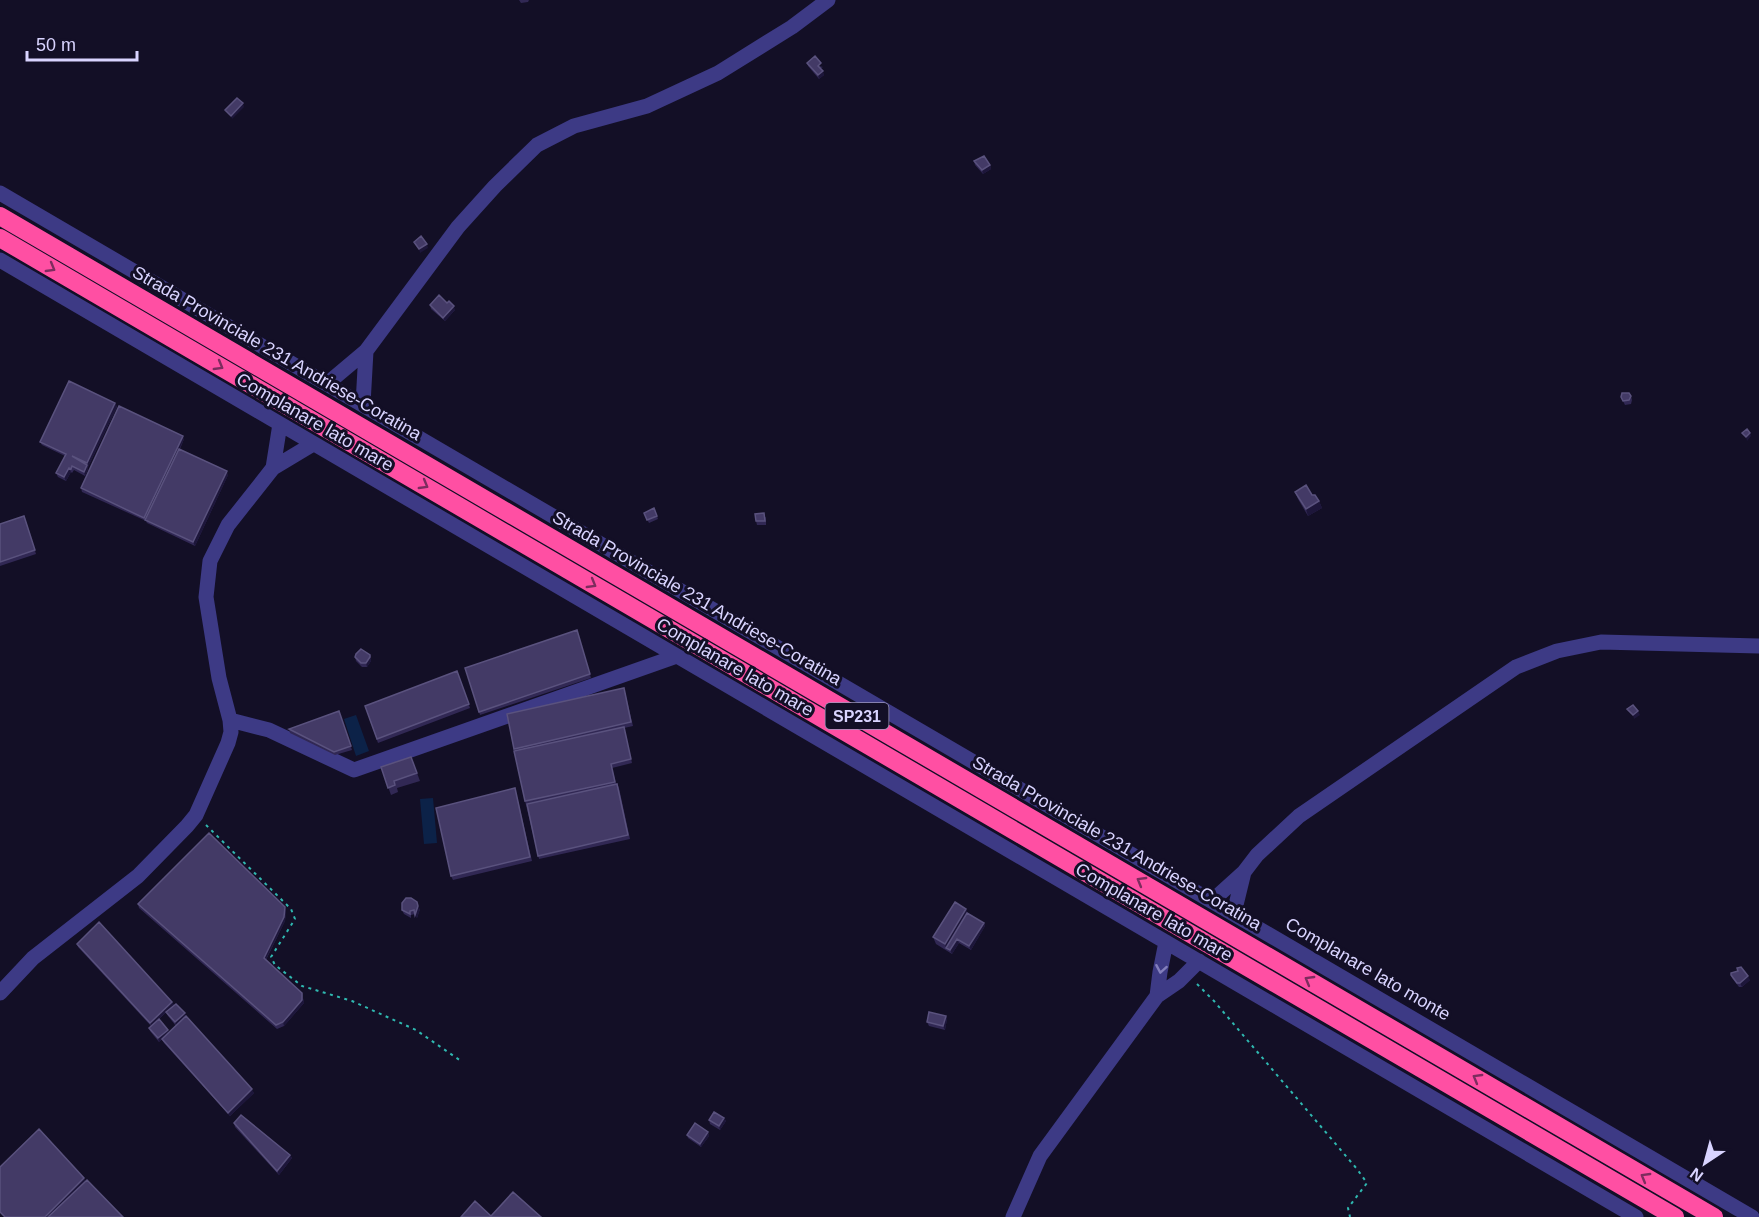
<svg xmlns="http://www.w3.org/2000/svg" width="1759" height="1217" font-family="Helvetica,sans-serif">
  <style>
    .water { fill: #0c2248 }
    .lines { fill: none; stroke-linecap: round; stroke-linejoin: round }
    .path { stroke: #2fb8b0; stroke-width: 2; stroke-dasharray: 3 4.5; stroke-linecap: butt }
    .minor { stroke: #3d3a85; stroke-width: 15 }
    .highway { stroke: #ff4fa3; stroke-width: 18 }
    .wall { fill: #312854 }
    .shaded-wall { fill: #1d163a }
    .building { fill: #433a66; stroke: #5a527e; stroke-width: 1.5 }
    .oneway { stroke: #7d2c5e }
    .oneway2 { stroke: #837fbc }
    .labels { text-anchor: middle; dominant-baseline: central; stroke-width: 6; stroke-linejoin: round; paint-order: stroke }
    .shield { fill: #130f26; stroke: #9e99be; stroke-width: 1.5 }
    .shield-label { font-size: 16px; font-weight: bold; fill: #d9d4ff }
    .street-label { font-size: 18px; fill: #d9d4ff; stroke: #130f26 }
  </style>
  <rect width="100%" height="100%" fill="#130f26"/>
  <path class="water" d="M 356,715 L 369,751 L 356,756 L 344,719 Z
    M 433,798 L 437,843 L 424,844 L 420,799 Z"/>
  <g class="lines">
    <path class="path" d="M 206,825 L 291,909 L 295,919 L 271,957 L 275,965 L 302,986 L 352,1001 L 416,1030 L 461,1061
      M 1197,984 L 1214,1001 L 1357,1169 L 1367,1183 L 1348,1208 L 1350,1217"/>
    <path class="minor" d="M 0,193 L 1752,1217
      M 0,260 L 1636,1217
      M 328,383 L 366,351 L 458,227 L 495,186 L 537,145 L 574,126 L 647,106 L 718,73 L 792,27 L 828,0
      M 363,404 L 366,351
      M 273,468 L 280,424
      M 230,720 L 269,730 L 354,770 L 677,656
      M 1213,900 L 1244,872 L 1257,855 L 1299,816 L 1516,667 L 1557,651 L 1601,642 L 1759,646
      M 1234,913 L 1244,872
      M 0,993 L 33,958 L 138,876 L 187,826 L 196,815 L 228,743 L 231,732 L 230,720 L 219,678 L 206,597 L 210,561 L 228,525 L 273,468 L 313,444
      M 1157,996 L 1160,972 L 1166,942
      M 1013,1217 L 1040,1156 L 1157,996 L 1179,981 L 1199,961"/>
    <path class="highway" d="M 0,216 L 1714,1217
      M 0,238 L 1675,1217"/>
  </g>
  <path class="wall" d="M 519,0 L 529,0 L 528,2 L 521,3 Z
    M 807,63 L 823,67 L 821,68 L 824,75 L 819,79 L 808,66 Z
    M 974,161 L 990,165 L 991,169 L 983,174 L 975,165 Z
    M 430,305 L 455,310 L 445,321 L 431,309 Z
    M 1631,396 L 1632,400 L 1631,404 L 1625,405 L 1621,397 Z
    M 115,403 L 117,407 L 88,467 L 88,469 L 85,476 L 74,470 L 72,473 L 71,472 L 66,481 L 58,477 L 56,473 L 65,456 L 42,445 L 40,442 Z
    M 184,439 L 180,449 L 228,475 L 195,546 L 147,523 L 146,521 L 82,492 L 81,488 Z
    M 1295,492 L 1312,495 L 1319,501 L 1322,508 L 1308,516 L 1298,499 Z
    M 654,508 L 658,519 L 649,523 L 644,513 Z
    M 24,516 L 36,554 L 0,566 L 0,524 Z
    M 766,517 L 766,525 L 757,525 L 756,521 Z
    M 577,630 L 591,678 L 480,715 L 465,668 Z
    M 370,655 L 371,661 L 367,667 L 362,667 L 356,661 L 355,657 Z
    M 457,671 L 470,708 L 378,743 L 365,706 Z
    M 625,692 L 633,726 L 624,728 L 632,763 L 612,768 L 616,784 L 617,784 L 619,788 L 630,839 L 539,859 L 525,801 L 507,714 Z
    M 339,711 L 352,750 L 335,755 L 290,733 L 289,729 Z
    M 411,757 L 420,781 L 397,788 L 398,792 L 391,795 L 381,767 Z
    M 516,792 L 532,861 L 453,880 L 451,876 Z
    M 138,904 L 286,911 L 285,921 L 266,960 L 302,993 L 304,1003 L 284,1026 L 277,1029 L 139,908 Z
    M 420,909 L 417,918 L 415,914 L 411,915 L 411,918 L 404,914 L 402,910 Z
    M 966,909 L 967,913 L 984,923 L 985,926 L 971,950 L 959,943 L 952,954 L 936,944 L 933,937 Z
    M 77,944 L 172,1002 L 174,1005 L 159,1019 L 169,1033 L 176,1026 L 168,1016 L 166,1012 L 186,1016 L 254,1093 L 230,1116 L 164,1043 L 162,1039 L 165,1037 L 159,1042 L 150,1031 L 149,1028 L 151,1026 L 78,947 Z
    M 1731,975 L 1750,980 L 1742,987 L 1739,987 L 1732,978 Z
    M 946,1016 L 947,1019 L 945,1030 L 929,1026 L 927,1022 Z
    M 724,1118 L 726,1121 L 720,1130 L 710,1124 L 709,1120 Z
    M 234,1123 L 290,1155 L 292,1158 L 279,1175 L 235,1127 Z
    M 708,1132 L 709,1136 L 701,1147 L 688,1138 L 687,1135 Z"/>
  <path class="shaded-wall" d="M 823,71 L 824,75 L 819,79 L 818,75 Z
    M 243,103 L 244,107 L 232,119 L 231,116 Z
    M 990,165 L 991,169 L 983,174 L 982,170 Z
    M 427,244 L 428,248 L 420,253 L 419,249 Z
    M 454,306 L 455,310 L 445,321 L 443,318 Z
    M 115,403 L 117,407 L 88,467 L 87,463 Z
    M 1750,433 L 1751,436 L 1747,441 L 1746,437 Z
    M 183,436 L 184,439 L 146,522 L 144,518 Z
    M 87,465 L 88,469 L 85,476 L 84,472 Z
    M 69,468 L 71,472 L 66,481 L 64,477 Z
    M 227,471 L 228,475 L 195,546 L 193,542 Z
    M 1319,501 L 1322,508 L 1308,516 L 1306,509 Z
    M 370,655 L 371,661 L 367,667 L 366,663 Z
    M 1638,711 L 1640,715 L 1634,719 L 1633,715 Z
    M 418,906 L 420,909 L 417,918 L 415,915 Z
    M 285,907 L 286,911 L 285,921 L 265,961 L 264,958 Z
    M 966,909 L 969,916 L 946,948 L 945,944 Z
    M 984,923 L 985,926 L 971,950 L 969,946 Z
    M 957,939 L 959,943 L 952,954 L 950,950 Z
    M 1748,976 L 1750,980 L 1742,987 L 1740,983 Z
    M 302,993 L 304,1003 L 284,1026 L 283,1022 Z
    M 172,1002 L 174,1005 L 151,1026 L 150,1023 Z
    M 185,1013 L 186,1017 L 176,1026 L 175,1022 Z
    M 946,1016 L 947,1019 L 945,1030 L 943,1026 Z
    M 168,1030 L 169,1033 L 159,1042 L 158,1038 Z
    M 252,1089 L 254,1093 L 230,1116 L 228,1113 Z
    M 724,1118 L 726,1121 L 720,1130 L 719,1126 Z
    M 708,1132 L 709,1136 L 701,1147 L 700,1144 Z
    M 290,1155 L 292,1158 L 279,1175 L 277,1171 Z
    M 84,1178 L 86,1181 L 50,1217 L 45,1217 Z"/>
  <path class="building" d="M 815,56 L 821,63 L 818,66 L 823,71 L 818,75 L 807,63 Z
    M 237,98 L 243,103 L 231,116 L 225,110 Z
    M 984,156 L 990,165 L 982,170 L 974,161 Z
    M 421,236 L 427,244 L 419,249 L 414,242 Z
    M 439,295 L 447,303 L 449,301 L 454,306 L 443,318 L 430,305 Z
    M 69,381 L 115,403 L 87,463 L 72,456 L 87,465 L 84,472 L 72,466 L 71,469 L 69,468 L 64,477 L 56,473 L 66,454 L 40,442 Z
    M 1622,393 L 1629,393 L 1631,396 L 1629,400 L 1623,401 L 1621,397 Z
    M 119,406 L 183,436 L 144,518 L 81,488 Z
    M 1747,429 L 1750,433 L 1746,437 L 1742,433 Z
    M 179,449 L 227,471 L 193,542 L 145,520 Z
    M 1306,485 L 1312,495 L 1315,495 L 1319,501 L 1306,509 L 1295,492 Z
    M 654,508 L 657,516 L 647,520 L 644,513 Z
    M 764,513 L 765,521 L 756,521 L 755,514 Z
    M 24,516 L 35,550 L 0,562 L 0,524 Z
    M 577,630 L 590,674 L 479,712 L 465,668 Z
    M 361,649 L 370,655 L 370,657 L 366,663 L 361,663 L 355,657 L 356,654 Z
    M 457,671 L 469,704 L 377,739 L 365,706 Z
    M 624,688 L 631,722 L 514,749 L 507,714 Z
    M 1633,705 L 1638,711 L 1633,715 L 1627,709 Z
    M 339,711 L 351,746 L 334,752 L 289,729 Z
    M 624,727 L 631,759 L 611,764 L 615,782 L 525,801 L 514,751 Z
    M 411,757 L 417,773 L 394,781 L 395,785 L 388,788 L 381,767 Z
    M 617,784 L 628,835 L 538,856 L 527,804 Z
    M 515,788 L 530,857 L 451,876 L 436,808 Z
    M 209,833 L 285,907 L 284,917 L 264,958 L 302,993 L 302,1000 L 283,1022 L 276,1025 L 138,904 Z
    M 406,898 L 411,898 L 417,902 L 418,906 L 415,915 L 414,910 L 410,911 L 410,914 L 402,910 L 402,903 Z
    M 955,902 L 966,909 L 945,944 L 933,937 Z
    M 967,913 L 984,923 L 969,946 L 957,939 L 950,950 L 946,948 Z
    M 99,922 L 172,1002 L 150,1023 L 77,944 Z
    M 1741,967 L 1748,976 L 1740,983 L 1737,983 L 1731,975 L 1731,973 L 1738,971 L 1737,968 Z
    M 176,1004 L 185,1013 L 175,1022 L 166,1012 Z
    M 929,1012 L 946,1016 L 943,1026 L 927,1022 Z
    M 186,1016 L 252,1089 L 228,1113 L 162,1039 Z
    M 159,1019 L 168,1030 L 158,1038 L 149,1028 Z
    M 714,1112 L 724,1118 L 719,1126 L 709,1120 Z
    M 241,1115 L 290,1155 L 277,1171 L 234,1123 Z
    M 695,1123 L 708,1132 L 700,1144 L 687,1135 Z
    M 39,1129 L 84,1178 L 45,1217 L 5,1217 L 0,1212 L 0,1167 Z
    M 87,1180 L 123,1217 L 48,1217 Z
    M 513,1192 L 541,1217 L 461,1217 L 475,1201 L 491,1216 Z"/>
  <defs><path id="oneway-chevron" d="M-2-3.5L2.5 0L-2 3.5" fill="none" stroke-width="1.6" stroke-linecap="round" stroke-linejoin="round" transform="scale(1.5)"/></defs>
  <g class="oneway">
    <use href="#oneway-chevron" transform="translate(51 268) rotate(30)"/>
    <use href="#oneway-chevron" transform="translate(219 366) rotate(30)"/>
    <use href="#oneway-chevron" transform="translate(424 485) rotate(30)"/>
    <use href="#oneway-chevron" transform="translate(592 584) rotate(30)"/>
    <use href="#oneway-chevron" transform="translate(1141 881) rotate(-150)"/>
    <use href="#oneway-chevron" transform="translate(1309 980) rotate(-150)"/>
    <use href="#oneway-chevron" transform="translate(1477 1078) rotate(-150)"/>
    <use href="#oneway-chevron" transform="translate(1645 1177) rotate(-150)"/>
  </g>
  <use class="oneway2" href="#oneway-chevron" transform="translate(1161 969) rotate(100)"/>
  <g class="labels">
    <rect class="shield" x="825.5" y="703" width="63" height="26" rx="4.5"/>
    <g class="shield-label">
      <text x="857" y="716">SP231</text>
    </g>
    <g class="street-label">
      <text transform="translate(277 353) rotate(30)">Strada Provinciale 231 Andriese-Coratina</text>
      <text transform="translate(315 422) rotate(30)">Complanare lato mare</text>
      <text transform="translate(697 598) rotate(30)">Strada Provinciale 231 Andriese-Coratina</text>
      <text transform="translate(735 667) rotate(30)">Complanare lato mare</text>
      <text transform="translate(1117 843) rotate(30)">Strada Provinciale 231 Andriese-Coratina</text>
      <text transform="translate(1154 912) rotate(30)">Complanare lato mare</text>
      <text transform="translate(1368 969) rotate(30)">Complanare lato monte</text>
    </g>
  </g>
  <g transform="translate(1705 1163) rotate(216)" stroke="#130f26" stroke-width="4.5" paint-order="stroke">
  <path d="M0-4.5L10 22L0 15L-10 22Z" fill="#d9d4ff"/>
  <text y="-9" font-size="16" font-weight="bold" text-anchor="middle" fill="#d9d4ff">N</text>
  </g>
  <path d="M27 51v9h110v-9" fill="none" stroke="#d9d4ff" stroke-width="3"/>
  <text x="36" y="51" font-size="18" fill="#d9d4ff" stroke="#130f26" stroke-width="4.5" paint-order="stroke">50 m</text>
</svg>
